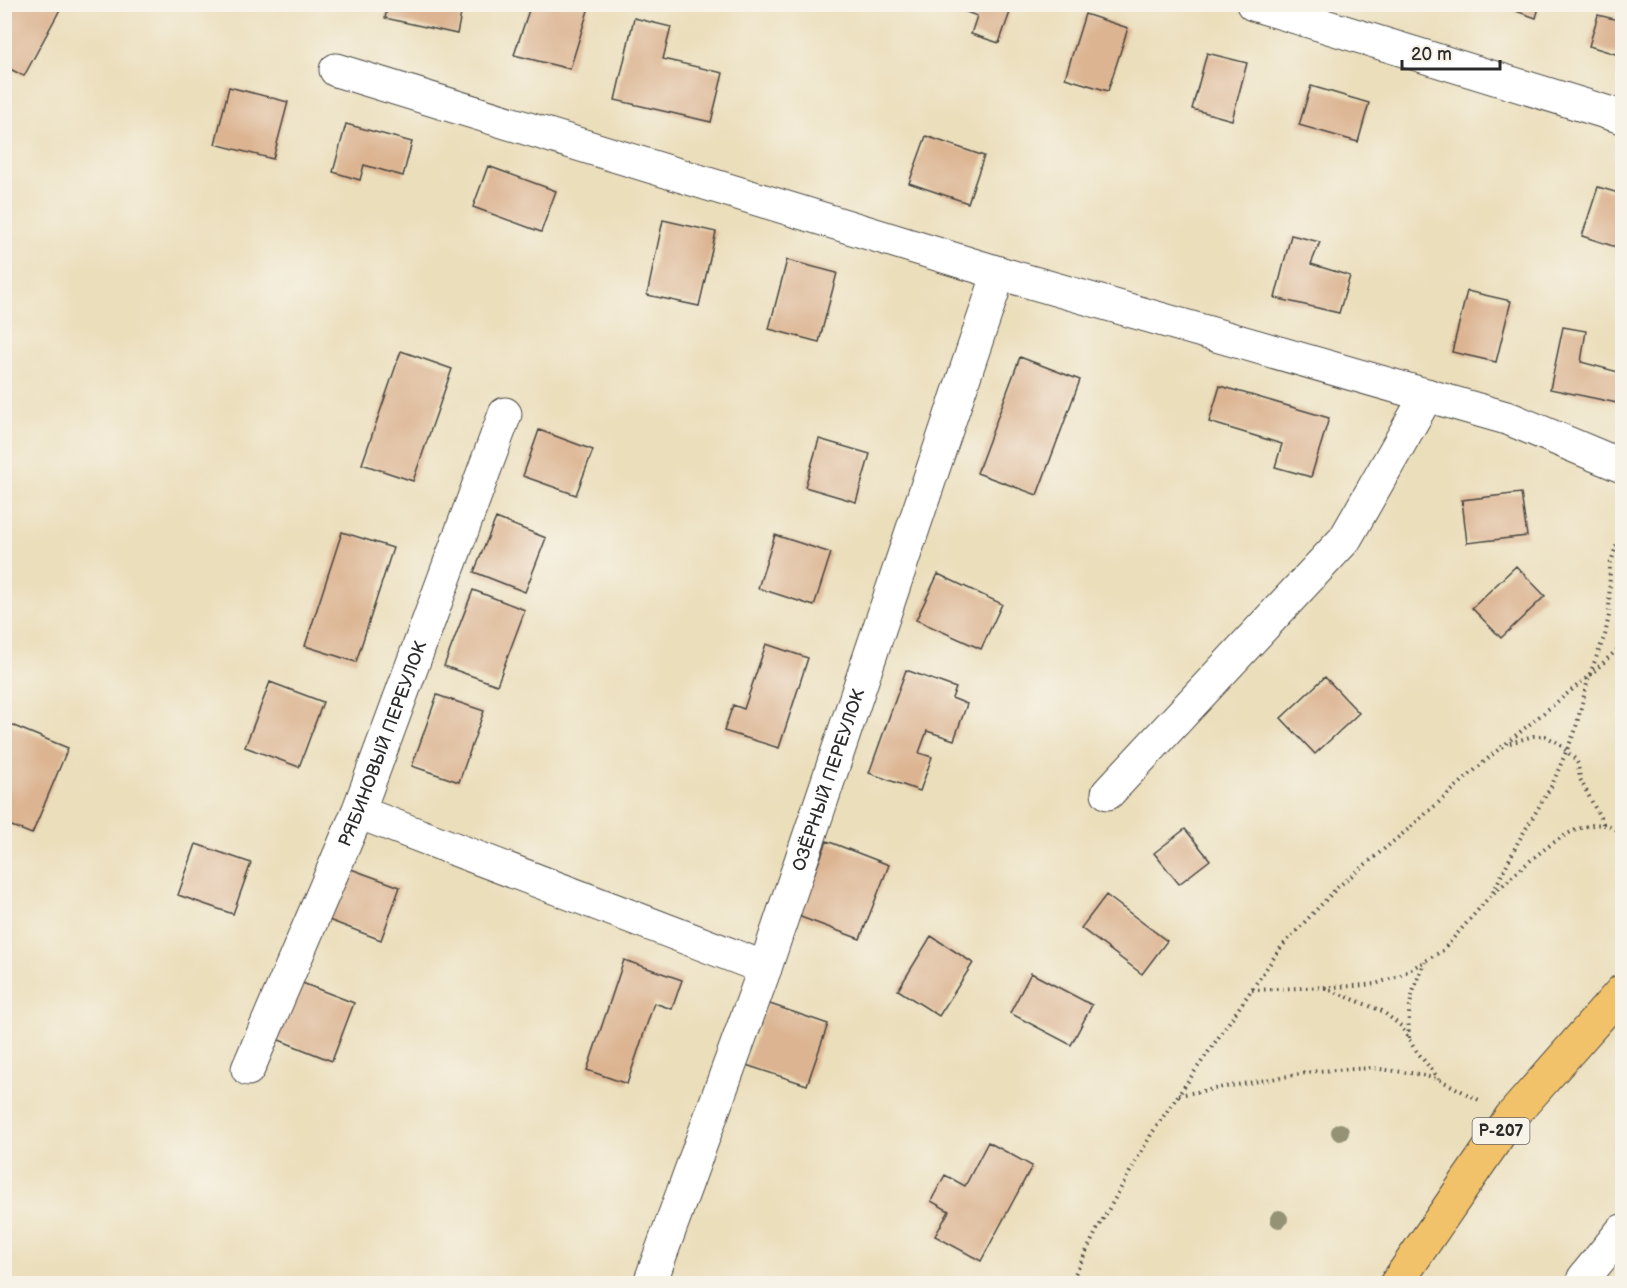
<svg xmlns="http://www.w3.org/2000/svg" width="1627" height="1288" font-family="'Balsamiq Sans',sans-serif">
  <style>
    .building { fill: #dcb491 }
    .lines { fill: none; stroke-linecap: round; stroke-linejoin: round }
    .minor-casing { stroke: #484641; stroke-width: 35 }
    .major-casing { stroke: #484641; stroke-width: 35 }
    .path { stroke: #484641; stroke-width: 4; stroke-dasharray: 1.5 4.5; stroke-linecap: butt }
    .minor { stroke: #fff; stroke-width: 33 }
    .major { stroke: #f2c26a; stroke-width: 33 }
    .tree { fill: #959376 }
    .labels { text-anchor: middle; dominant-baseline: central; stroke-width: 6; stroke-linejoin: round; paint-order: stroke }
    .shield { fill: #f7f3e8; stroke: #686764; stroke-width: 1.5 }
    .shield-label { font-size: 16px; font-weight: bold; fill: #2b2b2b }
    .street-label { font-size: 18px; fill: #2b2b2b; stroke: #f7f3e8 }
  </style>
  <rect width="100%" height="100%" fill="#f7f3e8"/>
  <filter id="ink" filterUnits="userSpaceOnUse"><feTurbulence type="fractalNoise" baseFrequency=".0167" numOctaves="2"/><feDisplacementMap in="SourceGraphic" scale="12" xChannelSelector="R" yChannelSelector="G"/><feConvolveMatrix kernelMatrix="1 2 1 2 8 2 1 2 1" color-interpolation-filters="sRGB"/></filter>
  <filter id="wash" filterUnits="userSpaceOnUse"><feTurbulence type="fractalNoise" baseFrequency=".008" numOctaves="4" result="noise"/><feDisplacementMap in="SourceGraphic" scale="24" xChannelSelector="R" yChannelSelector="G"/><feGaussianBlur stdDeviation="1.35" result="paint"/><feColorMatrix in="noise" values="0 0 0 0 0 0 0 0 0 0 0 0 0 0 0 0 0 1.4 0 .05"/><feComposite in="paint" operator="in"/></filter>
  <g filter="url(#wash)">
    <rect width="100%" height="100%" fill="#ebdebb"/>
    <g id="blocks">
      <path class="building" d="M 4,4 L 63,4 L 24,76 L 4,66 Z
        M 388,4 L 463,4 L 457,34 L 385,18 Z
        M 531,4 L 590,4 L 570,69 L 514,55 Z
        M 962,4 L 1013,4 L 999,43 L 971,34 L 977,16 L 961,10 Z
        M 1496,4 L 1540,4 L 1536,18 Z
        M 1085,14 L 1128,28 L 1108,91 L 1065,78 Z
        M 1598,15 L 1622,21 L 1622,56 L 1589,46 Z
        M 634,18 L 671,27 L 663,59 L 723,73 L 711,122 L 615,100 Z
        M 1207,53 L 1247,63 L 1232,120 L 1192,109 Z
        M 1311,86 L 1369,103 L 1358,142 L 1299,125 Z
        M 229,87 L 288,102 L 273,159 L 215,144 Z
        M 346,124 L 412,142 L 403,176 L 364,165 L 360,180 L 333,172 Z
        M 926,136 L 984,156 L 968,203 L 909,183 Z
        M 488,166 L 556,191 L 541,232 L 473,207 Z
        M 1598,187 L 1622,194 L 1622,249 L 1582,236 Z
        M 663,220 L 716,232 L 699,306 L 647,295 Z
        M 1291,235 L 1320,242 L 1311,264 L 1350,276 L 1339,313 L 1275,298 Z
        M 787,260 L 837,273 L 819,342 L 769,329 Z
        M 1467,291 L 1511,301 L 1496,362 L 1452,352 Z
        M 1563,327 L 1586,331 L 1581,362 L 1622,373 L 1622,404 L 1550,389 Z
        M 401,351 L 452,369 L 413,481 L 362,464 Z
        M 1020,357 L 1080,380 L 1037,495 L 977,473 Z
        M 1220,386 L 1329,418 L 1311,477 L 1275,467 L 1282,444 L 1209,422 Z
        M 539,430 L 593,450 L 576,495 L 523,476 Z
        M 819,439 L 870,454 L 856,502 L 805,487 Z
        M 1521,493 L 1527,536 L 1467,543 L 1462,500 Z
        M 496,518 L 546,538 L 525,592 L 474,572 Z
        M 342,532 L 393,548 L 356,662 L 305,646 Z
        M 775,535 L 831,553 L 814,606 L 758,588 Z
        M 1516,566 L 1545,596 L 1501,638 L 1472,608 Z
        M 938,574 L 1002,604 L 981,649 L 916,620 Z
        M 473,590 L 525,610 L 497,685 L 444,666 Z
        M 766,644 L 808,658 L 779,748 L 724,731 L 733,705 L 744,709 Z
        M 906,670 L 956,688 L 952,698 L 967,704 L 954,740 L 927,731 L 919,753 L 932,757 L 920,791 L 869,773 Z
        M 1325,677 L 1359,713 L 1315,754 L 1281,718 Z
        M 270,682 L 323,702 L 299,767 L 245,747 Z
        M 437,695 L 484,711 L 459,782 L 412,766 Z
        M 4,722 L 68,748 L 32,834 L 4,823 Z
        M 1185,829 L 1210,860 L 1179,884 L 1154,853 Z
        M 827,841 L 889,865 L 860,939 L 798,916 Z
        M 196,844 L 251,863 L 233,914 L 178,895 Z
        M 340,865 L 400,887 L 381,940 L 321,917 Z
        M 1106,895 L 1167,941 L 1142,974 L 1081,928 Z
        M 931,936 L 973,963 L 939,1016 L 898,990 Z
        M 624,960 L 682,980 L 672,1009 L 654,1003 L 627,1084 L 587,1070 Z
        M 1031,973 L 1092,1005 L 1071,1045 L 1010,1013 Z
        M 292,979 L 354,1003 L 332,1061 L 269,1036 Z
        M 767,1003 L 828,1024 L 807,1085 L 746,1065 Z
        M 988,1142 L 1032,1166 L 981,1261 L 935,1236 L 949,1211 L 931,1201 L 945,1175 L 965,1186 Z"/>
    </g>
  </g>
  <g filter="url(#ink)">
    <use href="#blocks" fill-opacity="0" stroke="#484641" stroke-width="1.5"/>
    <g class="lines">
      <defs>
        <g id="minor">
          <path d="M 1253,4 L 1622,117"/>
          <path d="M 336,70 L 999,273 L 1510,419 L 1622,466"/>
          <path d="M 1108,793 L 1345,539 L 1427,395"/>
          <path d="M 358,812 L 765,968"/>
          <path id="s1" d="M 248,1069 L 358,812 L 505,414"/>
          <path id="s2" d="M 652,1284 L 650,1283 L 765,968 L 999,273"/>
          <path d="M 1586,1284 L 1584,1278 L 1622,1231"/>
        </g>
        <path id="major" d="M 1396,1284 L 1511,1117 L 1622,991"/>
      </defs>
      <use href="#minor" class="minor-casing"/>
      <use href="#major" class="major-casing"/>
      <path class="path" d="M 1510,743 L 1533,736 L 1545,736 L 1558,743 L 1575,759 L 1578,764 L 1580,779 L 1604,825
        M 1494,893 C 1520,871 1568,819 1605,825 C 1611,826 1617,830 1622,832
        M 1325,988 L 1382,1011 L 1401,1026 L 1414,1048 L 1439,1079
        M 1252,990 L 1354,986 L 1375,984 L 1399,976 L 1442,951 L 1492,894 L 1518,842 L 1552,785 L 1575,731 L 1589,676 L 1605,635 L 1609,615 L 1610,565 L 1619,537 L 1622,534
        M 1409,1038 C 1407,1006 1412,990 1425,962
        M 1179,1095 L 1317,1071 L 1372,1068 L 1418,1074 L 1440,1080 L 1481,1101
        M 1070,1284 L 1097,1230 L 1152,1133 L 1282,946 L 1338,887 L 1412,826 L 1493,754 L 1589,676 L 1622,645"/>
      <use href="#minor" class="minor"/>
      <use href="#major" class="major"/>
    </g>
    <g class="tree">
      <circle cx="1340" cy="1132" r="9"/>
      <circle cx="1279" cy="1219" r="9"/>
    </g>
  </g>
  <g class="labels">
    <rect class="shield" x="1472.5" y="1118" width="57" height="26" rx="4.5"/>
    <g class="shield-label">
      <text x="1501" y="1131">Р-207</text>
    </g>
    <g class="street-label">
      <text stroke="none"><textPath href="#s1" startOffset="352">РЯБИНОВЫЙ ПЕРЕУЛОК</textPath></text>
      <text stroke="none"><textPath href="#s2" startOffset="536">ОЗЁРНЫЙ ПЕРЕУЛОК</textPath></text>
    </g>
  </g>
  <rect width="1627" height="1288" fill="none" stroke="#f7f3e8" stroke-width="24"/>
  <path d="M1402 60v9h98v-9" fill="none" stroke="#2b2b2b" stroke-width="3"/>
  <text x="1411" y="60" font-size="18" fill="#2b2b2b" stroke="#f7f3e8" stroke-width="4.5" paint-order="stroke">20 m</text>
</svg>
